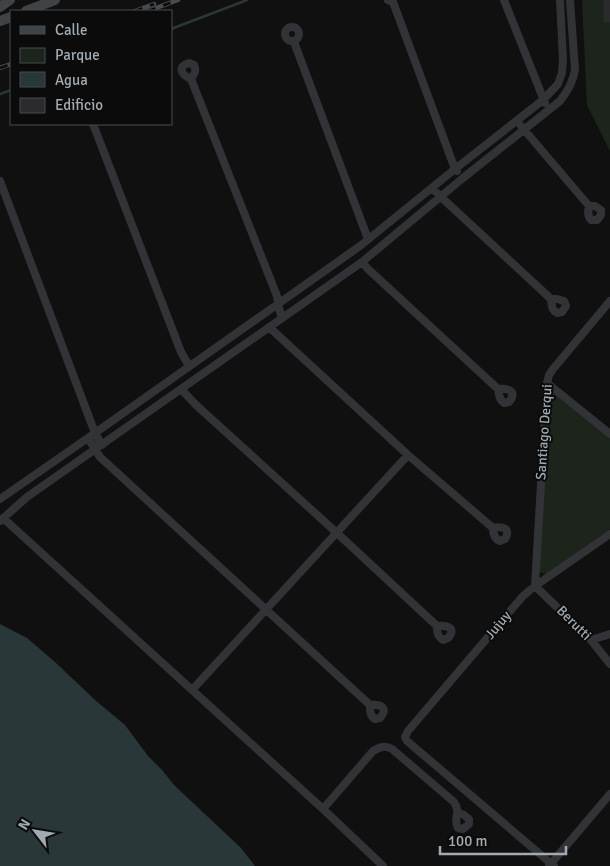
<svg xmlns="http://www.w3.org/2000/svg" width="610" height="866" font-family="Signika,sans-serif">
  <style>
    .green { fill: #1d241c }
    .water { fill: #2a3739 }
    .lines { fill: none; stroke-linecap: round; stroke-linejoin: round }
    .stream { stroke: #2a3739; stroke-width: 2.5 }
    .building { fill: #2b2b2d; stroke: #2a2b2d }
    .street { stroke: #313336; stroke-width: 8 }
    .secondary { stroke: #3f4346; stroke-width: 10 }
    .rail-casing { stroke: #484c4f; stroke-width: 4.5 }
    .rail { stroke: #0b0b0c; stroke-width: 2.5; stroke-dasharray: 8; stroke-linecap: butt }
    .labels { text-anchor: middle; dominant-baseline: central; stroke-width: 4; stroke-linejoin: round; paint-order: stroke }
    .street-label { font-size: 14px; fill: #a1abb1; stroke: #0b0b0c }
  </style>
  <rect width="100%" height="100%" fill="#101011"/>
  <path class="green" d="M 582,0 L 610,0 L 610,151 L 587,105 Z
    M 552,393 L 556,394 L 610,438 L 610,529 L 547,573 C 543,574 541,574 539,570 L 549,396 Z"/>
  <path class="water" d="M 0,624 L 27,638 L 55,662 L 95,700 L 125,725 L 148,756 L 162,770 L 174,785 L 241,848 L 255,866 L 0,866 Z"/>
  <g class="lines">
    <path class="stream" d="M 171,29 L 247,0
      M 0,94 L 11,90"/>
  </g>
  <path class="building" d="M 604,0 L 610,0 L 610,22 L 604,22 Z"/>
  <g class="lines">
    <path class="street" d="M 388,0 L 393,2 L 455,169 L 457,171
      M 504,0 L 545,103
      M285 34a7 7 0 1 1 14 0a7 7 0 1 1-14 0Z
      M 294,42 L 368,239
      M 191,79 C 194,74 197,71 194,65 L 189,63 C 176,67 182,75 191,79 L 277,296 L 278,305 L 282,318
      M 93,124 L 181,352 L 189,366
      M 521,126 L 589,206 L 595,206 L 601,210 L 601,215 L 597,220 L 591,220 C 587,216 588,211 589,206
      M 0,181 L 95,433 L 102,445
      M 432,188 L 441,197 L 551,299 C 552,305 551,310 557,313 L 562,312 L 566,306 L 564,301 L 557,299 L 551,299
      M 362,262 L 368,269 L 498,389 C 499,395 499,400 504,403 L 509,402 C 518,391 508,388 498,389
      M 610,301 L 553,369 L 549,375 L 547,383 L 535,586 L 591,640 L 610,664
      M 269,327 L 408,455 L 493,528 C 493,534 494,539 500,541 L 505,539 C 512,528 502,526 493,528
      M 547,383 L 610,434
      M 181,389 L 196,405 L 337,533 L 437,626 C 437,632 437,636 443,640 L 448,638 C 457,628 447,625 437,626
      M 88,438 L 100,457 L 370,705 C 370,711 370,716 375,719 L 380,718 C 389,707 380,704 370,705
      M 0,499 L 95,433 L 360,246 L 455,169 L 543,100 L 558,84 L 562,73 L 563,60 L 560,0
      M 3,518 L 323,809 L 383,866
      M 0,521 L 27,497 L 362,262 L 463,178 L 560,101 C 568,91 573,82 575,70 L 570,0
      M 591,640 L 610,634
      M 192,690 L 408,455
      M 323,809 L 373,751 C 380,747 384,745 392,749 L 454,802 C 462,814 452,818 458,828 L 463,829 L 469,824 L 469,819 L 464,815 L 458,813
      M 549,866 L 610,794
      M 554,866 L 407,741 L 405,737 L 408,731 L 523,596 L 535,586 L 610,534"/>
    <path class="secondary" d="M 0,7 L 10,0
      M 26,11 L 55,0
      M 0,21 L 11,17"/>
    <defs>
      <path id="rail" d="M 135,11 L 154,4
        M 148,11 L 178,0
        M 0,68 L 11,64"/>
    </defs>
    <use href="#rail" class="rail-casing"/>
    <use href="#rail" class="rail"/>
  </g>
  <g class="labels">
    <g class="street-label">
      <text transform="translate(544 432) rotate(-86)">Santiago Derqui</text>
      <text transform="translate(574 623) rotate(45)">Berutti</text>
      <text transform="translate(498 625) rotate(-50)">Jujuy</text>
    </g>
  </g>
  <rect x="10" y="10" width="162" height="115" fill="#0b0b0c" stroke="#474b4e"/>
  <rect x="20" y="26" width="25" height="8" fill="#3f4346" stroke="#474b4e"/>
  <text x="55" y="35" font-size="15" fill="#a1abb1">Calle</text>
  <rect x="20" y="48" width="25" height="15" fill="#1d241c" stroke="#474b4e"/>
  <text x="55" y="60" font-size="15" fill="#a1abb1">Parque</text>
  <rect x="20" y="72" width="25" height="15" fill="#2a3739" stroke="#474b4e"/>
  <text x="55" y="85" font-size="15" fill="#a1abb1">Agua</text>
  <rect x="20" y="98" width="25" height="15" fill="#2b2b2d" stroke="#474b4e"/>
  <text x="55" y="110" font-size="15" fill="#a1abb1">Edificio</text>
  <g transform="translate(35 831) rotate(301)" stroke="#0b0b0c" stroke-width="4" paint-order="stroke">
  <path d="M0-4L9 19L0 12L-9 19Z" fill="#a1abb1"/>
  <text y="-8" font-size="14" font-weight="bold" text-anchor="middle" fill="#a1abb1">N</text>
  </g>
  <path d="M440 846v8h126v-8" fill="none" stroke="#a1abb1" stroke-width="2.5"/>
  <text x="448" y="846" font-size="15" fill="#a1abb1" stroke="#0b0b0c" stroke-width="4" paint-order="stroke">100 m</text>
</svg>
